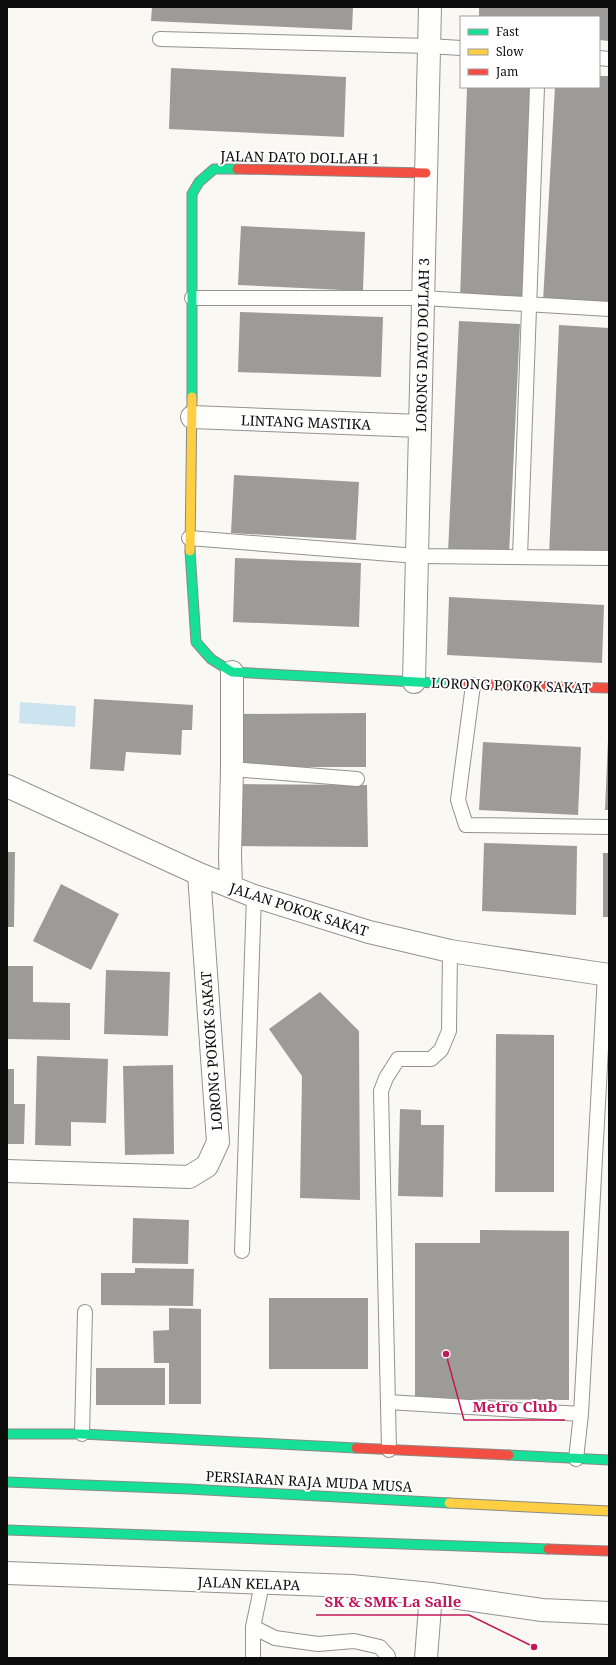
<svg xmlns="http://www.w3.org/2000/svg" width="616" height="1665" font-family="'Noto Serif',serif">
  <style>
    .water { fill: #cbe4f0 }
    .building { fill: #9d9b97 }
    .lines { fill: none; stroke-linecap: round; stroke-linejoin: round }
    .lane-casing { stroke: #939290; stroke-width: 16 }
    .street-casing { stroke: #939290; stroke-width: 24 }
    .fast-casing { stroke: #8a8986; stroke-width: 11 }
    .slow-casing { stroke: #8a8986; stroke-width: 11 }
    .jam-casing { stroke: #8a8986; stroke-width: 11 }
    .lane { stroke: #fefefd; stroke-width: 14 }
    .street { stroke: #fefefd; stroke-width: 22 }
    .fast { stroke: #16e098; stroke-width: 9 }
    .slow { stroke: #ffcf43; stroke-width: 9 }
    .jam { stroke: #f24e42; stroke-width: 9 }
    .labels { text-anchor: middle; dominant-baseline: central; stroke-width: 4; stroke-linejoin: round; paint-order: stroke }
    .street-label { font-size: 14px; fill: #0c0c0c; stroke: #fff }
    .leader { fill: none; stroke: #c2185b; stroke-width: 1.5 }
    .callout-dot { fill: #c2185b; stroke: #fff; stroke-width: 1.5 }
    .callout-label { font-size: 15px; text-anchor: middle; font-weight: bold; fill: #c2185b; stroke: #fff; stroke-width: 4; stroke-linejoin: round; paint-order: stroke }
  </style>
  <rect width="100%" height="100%" fill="#faf8f2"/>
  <path class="water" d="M 20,702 L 76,706 L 75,727 L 19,723 Z"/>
  <path class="building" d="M 152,7 L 353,7 L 352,30 L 151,21 Z
    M 479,7 L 609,7 L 609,41 L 599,40 L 599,17 L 479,17 Z
    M 171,68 L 346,77 L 344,137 L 169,129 Z
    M 599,76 L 609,76 L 609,305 L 543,302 L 555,87 L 599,87 Z
    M 467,87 L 536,87 L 528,302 L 460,299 Z
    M 241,226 L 365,232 L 363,291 L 238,285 Z
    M 240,312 L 383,317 L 381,377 L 238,372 Z
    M 459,321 L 520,324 L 509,555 L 448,552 Z
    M 559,325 L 609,328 L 608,558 L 549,555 Z
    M 234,475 L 359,482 L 356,540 L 231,533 Z
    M 235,558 L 361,563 L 359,627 L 233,622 Z
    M 449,597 L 604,605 L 602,663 L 447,655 Z
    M 94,699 L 193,705 L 192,730 L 182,730 L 181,755 L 126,752 L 124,771 L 90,769 Z
    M 366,713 L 366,767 L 238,767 L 238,714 Z
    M 608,740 L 609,740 L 609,810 L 605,810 Z
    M 483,742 L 581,747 L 578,815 L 479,810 Z
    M 237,784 L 367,785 L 368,847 L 237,846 Z
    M 484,843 L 577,846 L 576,915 L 482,911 Z
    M 7,852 L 15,852 L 14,927 L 7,927 Z
    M 603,853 L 609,853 L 609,917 L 603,917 Z
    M 61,884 L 119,914 L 91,970 L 33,941 Z
    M 7,966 L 33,966 L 33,1002 L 70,1003 L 70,1040 L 7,1039 Z
    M 106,970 L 170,972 L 168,1036 L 104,1034 Z
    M 320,992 L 359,1031 L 360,1200 L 300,1198 L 302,1076 L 269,1029 Z
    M 496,1034 L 554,1035 L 554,1192 L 495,1192 Z
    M 37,1056 L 108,1059 L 106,1123 L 71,1122 L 71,1146 L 35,1145 Z
    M 173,1065 L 174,1154 L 125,1155 L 123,1066 Z
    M 7,1069 L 14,1069 L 14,1104 L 25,1104 L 24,1144 L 7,1144 Z
    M 400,1109 L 421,1110 L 421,1125 L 444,1125 L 443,1197 L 398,1196 Z
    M 133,1218 L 189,1220 L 188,1264 L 132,1263 Z
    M 480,1230 L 569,1231 L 569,1400 L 415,1399 L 415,1243 L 480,1243 Z
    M 135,1268 L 194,1269 L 193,1306 L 101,1305 L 101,1273 L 135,1273 Z
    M 269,1298 L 368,1298 L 368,1369 L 269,1369 Z
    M 169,1308 L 201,1309 L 201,1404 L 169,1404 L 169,1363 L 154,1363 L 153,1331 L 169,1330 Z
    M 96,1368 L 165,1368 L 165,1405 L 96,1405 Z"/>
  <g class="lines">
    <defs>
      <path id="lane" d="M 160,39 L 429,46 L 461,48
        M 599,58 L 609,59
        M 192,298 L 423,298 L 609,309
        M 189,538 L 417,556 L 609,558
        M 520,557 L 537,87
        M 473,685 L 458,800 L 466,825 L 609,827
        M 232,769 L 357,779
        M 242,1251 L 254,896
        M 388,1402 L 581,1414
        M 82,1434 L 85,1312
        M 389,1450 L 381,1091 L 386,1078 L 398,1059 L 431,1059 L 441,1050 L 449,1031 L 450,951
        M 576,1459 L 581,1414 L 605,975
        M 262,1584 L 253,1627 L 275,1638 L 318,1644 L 354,1641 L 380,1647 L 388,1656 L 388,1658
        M 253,1627 L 253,1658"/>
      <path id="street" d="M 192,417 L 420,426
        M 414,682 L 430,7
        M 7,786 L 199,874 L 254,896 L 369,932 L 450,951 L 609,975
        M 231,887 L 230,856 L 232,769 L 232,672
        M 7,1171 L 189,1177 L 207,1166 L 218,1142 L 199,874
        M 7,1573 L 351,1586 L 431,1594 L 542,1610 L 609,1613
        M 426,1658 L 431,1594"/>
      <path id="fast" d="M 192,397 L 192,194 L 199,182 L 214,169 L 237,169
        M 190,551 L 196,642 L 211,659 L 232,672 L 454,684
        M 7,1434 L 82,1434 L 356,1448
        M 509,1455 L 609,1460
        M 7,1482 L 188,1489 L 449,1503
        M 7,1530 L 548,1549"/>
      <path id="slow" d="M 190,551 L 192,397
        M 449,1503 L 609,1511"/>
      <path id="jam" d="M 237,169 L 426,173
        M 454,684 L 609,688
        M 356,1448 L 509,1455
        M 548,1549 L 609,1551"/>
    </defs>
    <use href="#lane" class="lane-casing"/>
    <use href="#street" class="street-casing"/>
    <use href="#fast" class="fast-casing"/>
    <use href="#slow" class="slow-casing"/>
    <use href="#jam" class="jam-casing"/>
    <use href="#lane" class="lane"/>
    <use href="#street" class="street"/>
    <use href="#fast" class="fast"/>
    <use href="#slow" class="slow"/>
    <use href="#jam" class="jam"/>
  </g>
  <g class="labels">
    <g class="street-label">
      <text transform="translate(300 157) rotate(1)">JALAN DATO DOLLAH 1</text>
      <text transform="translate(422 345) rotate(-89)">LORONG DATO DOLLAH 3</text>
      <text transform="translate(306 422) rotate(2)">LINTANG MASTIKA</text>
      <text transform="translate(511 685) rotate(2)">LORONG POKOK SAKAT</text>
      <text transform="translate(299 909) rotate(18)">JALAN POKOK SAKAT</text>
      <text transform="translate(211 1051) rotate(-94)">LORONG POKOK SAKAT</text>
      <text transform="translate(309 1481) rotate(3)">PERSIARAN RAJA MUDA MUSA</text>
      <text transform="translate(249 1583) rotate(2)">JALAN KELAPA</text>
    </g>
  </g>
  <path class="leader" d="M446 1354L464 1420H565M534 1647L469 1615H316"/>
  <g class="callout-dot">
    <circle cx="446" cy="1354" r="4"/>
    <circle cx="534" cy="1647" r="4"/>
  </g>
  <g class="callout-label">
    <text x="515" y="1412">Metro Club</text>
    <text x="393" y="1607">SK &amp; SMK La Salle</text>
  </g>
  <rect width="616" height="1665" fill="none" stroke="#0c0c0c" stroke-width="16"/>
  <rect x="460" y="16" width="140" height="72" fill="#ffffff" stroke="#9e9e9e"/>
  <rect x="468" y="29" width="20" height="6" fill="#16e098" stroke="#9e9e9e"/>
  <text x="496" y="36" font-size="12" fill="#0c0c0c">Fast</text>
  <rect x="468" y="49" width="20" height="6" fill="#ffcf43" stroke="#9e9e9e"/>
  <text x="496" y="56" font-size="12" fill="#0c0c0c">Slow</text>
  <rect x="468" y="69" width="20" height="6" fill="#f24e42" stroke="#9e9e9e"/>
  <text x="496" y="76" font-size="12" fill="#0c0c0c">Jam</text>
</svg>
